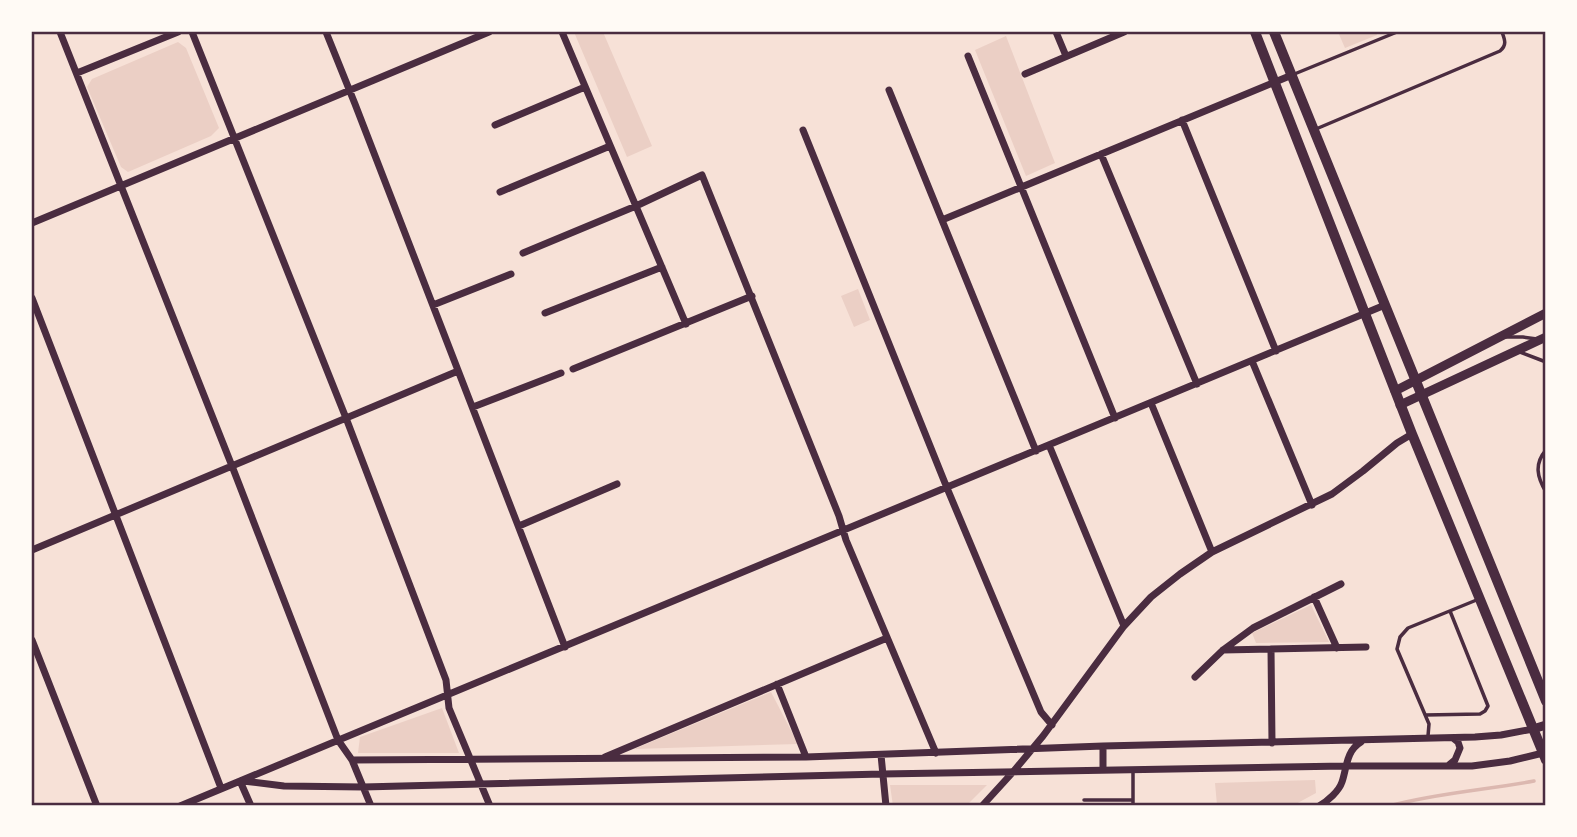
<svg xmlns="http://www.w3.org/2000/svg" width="1577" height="837" font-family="Overpass,sans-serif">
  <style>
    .green { fill: #ebcfc5 }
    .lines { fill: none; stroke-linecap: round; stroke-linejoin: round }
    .stream { stroke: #dcb8b0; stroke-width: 3.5 }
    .service { stroke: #4a2c40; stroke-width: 3.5 }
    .minor { stroke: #4a2c40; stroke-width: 7 }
    .tertiary { stroke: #4a2c40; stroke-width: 9 }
    .secondary { stroke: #4a2c40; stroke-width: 10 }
    .neatline { fill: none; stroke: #4a2c40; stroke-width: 2.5 }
  </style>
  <rect width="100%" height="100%" fill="#f7e1d7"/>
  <path class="green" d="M 574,32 L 603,32 L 652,146 L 627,157 Z
    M 1338,32 L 1376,32 L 1377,35 L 1345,48 Z
    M 1006,36 L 1055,163 L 1026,176 L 975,50 Z
    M 178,42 L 186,48 L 219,128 L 211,136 L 128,172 L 121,167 L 87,87 L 92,79 Z
    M 858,289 L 870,320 L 854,327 L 841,296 Z
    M 1311,605 L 1329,642 L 1256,643 L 1252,633 Z
    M 771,692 L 798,744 L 634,749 Z
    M 442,708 L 459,753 L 358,753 L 360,737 Z
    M 1315,780 L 1316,793 L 1294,805 L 1217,805 L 1215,783 Z
    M 890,785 L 987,785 L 967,805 L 893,806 Z"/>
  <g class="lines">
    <path class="stream" d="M 1389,806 C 1436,793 1486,790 1534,781"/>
    <path class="service" d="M 1292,75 L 1397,32
      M 1316,129 L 1500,51 C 1507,45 1505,40 1502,32
      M 1506,337 L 1523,337 L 1537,339
      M 1520,352 L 1546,362
      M 1546,450 C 1534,464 1537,477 1546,492
      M 1425,715 L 1480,714 L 1485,711 L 1488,706 L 1450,611
      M 1428,736 L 1429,724 L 1397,649 L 1400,637 L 1408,628 L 1479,599
      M 1133,770 L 1133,806
      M 1084,800 L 1133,800"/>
    <path class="minor" d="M 60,32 L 232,466 L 338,740 L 352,760 L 371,806
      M 192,32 L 346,418 L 446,680 L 449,708 L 490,806
      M 326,32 L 355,104 L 565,647
      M 562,32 L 686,324
      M 1056,32 L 1066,56
      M 968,56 L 1115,418
      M 77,73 L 178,32
      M 1025,74 L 1124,32
      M 889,90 L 1036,451
      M 1182,120 L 1276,351
      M 495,125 L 585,87
      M 803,130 L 947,488 L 1041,712 L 1052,725
      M 1101,154 L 1197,384
      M 500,192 L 610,146
      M 942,220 L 1292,75
      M 32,223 L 489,32
      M 523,253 L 636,206 L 702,175 L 839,516 L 846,540 L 936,753
      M 32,298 L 221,788
      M 433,305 L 511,274
      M 545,313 L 662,267
      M 1252,361 L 1312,505
      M 573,369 L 752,296
      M 1151,403 L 1212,552
      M 473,407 L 561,373
      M 1049,445 L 1124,626
      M 519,526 L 617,484
      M 32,550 L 458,371
      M 1314,597 L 1337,648
      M 32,640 L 97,806
      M 1271,649 L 1272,743
      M 1223,650 L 1366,647
      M 1195,677 L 1223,650 L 1253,628 L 1341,584
      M 777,684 L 806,757
      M 1103,746 L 1103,770
      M 881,755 L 886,806
      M 605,757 L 887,638
      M 352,760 L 806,757 L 1103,746 L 1475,737 L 1501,735 L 1533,729
      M 1449,765 L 1455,760 L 1460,748 L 1458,742 L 1453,738
      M 240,781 L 251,806
      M 243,781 L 284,786 L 363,787 L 882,774 L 1345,766 L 1472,766 L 1510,761 L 1543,753
      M 180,806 L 1385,305
      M 982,806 L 1013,772 L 1043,736 L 1124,626 L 1151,597 L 1180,574 L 1212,552 L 1332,494 L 1363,471 L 1397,443 L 1412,434
      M 1319,806 C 1328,801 1339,791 1342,782 C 1347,767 1346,751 1361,742"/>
    <path class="tertiary" d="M 1395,391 L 1546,313
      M 1400,405 L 1546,337
      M 1533,729 L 1546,725"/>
    <path class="secondary" d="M 1255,32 L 1412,434 L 1546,760
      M 1274,32 L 1546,701"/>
  </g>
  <rect width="1577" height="837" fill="none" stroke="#fffaf5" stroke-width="66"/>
  <rect x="33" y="33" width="1511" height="771" class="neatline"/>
</svg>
